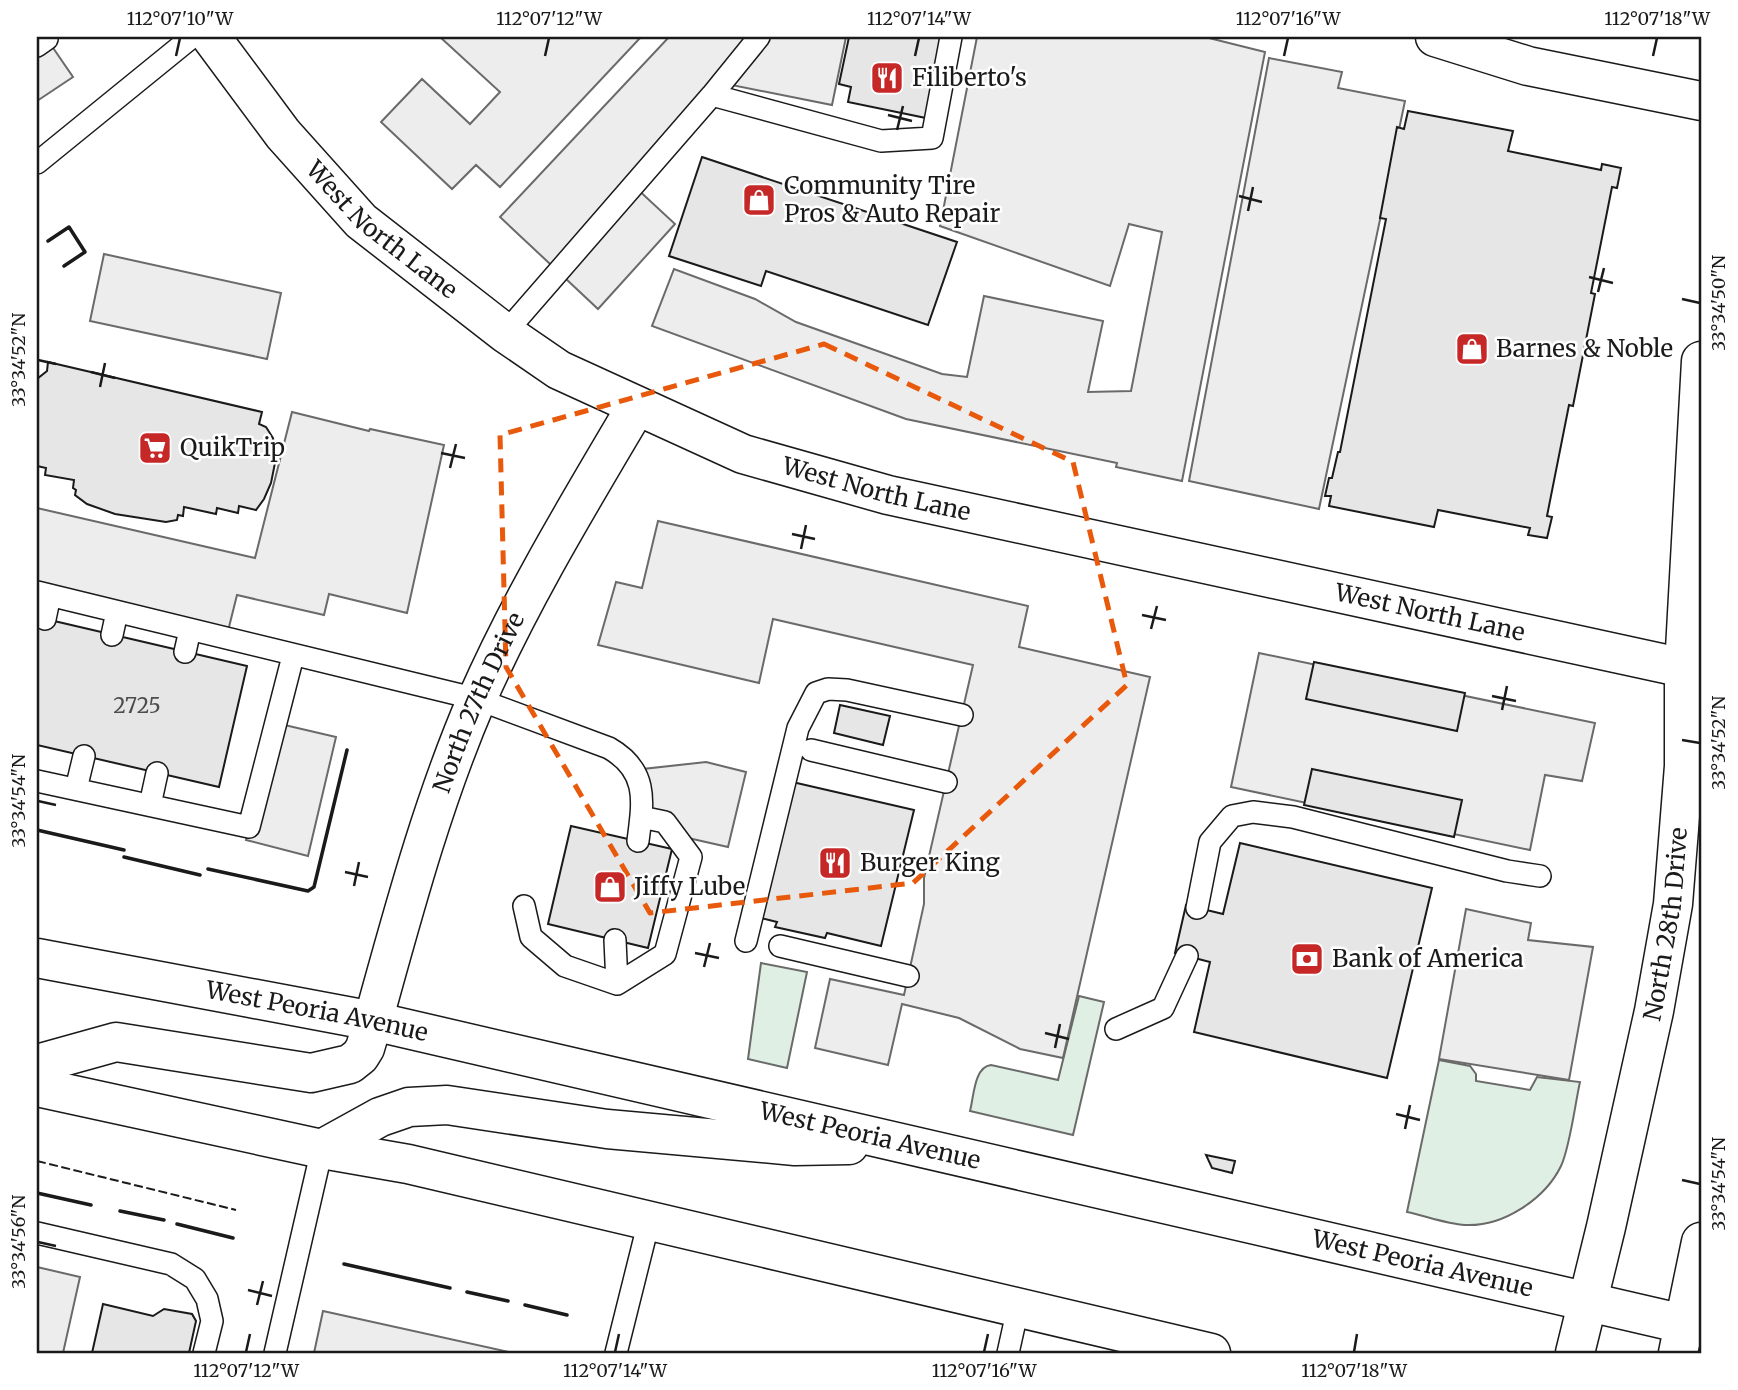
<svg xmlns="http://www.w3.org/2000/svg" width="1738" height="1390" viewBox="0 0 1738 1390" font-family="Merriweather,serif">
  <rect width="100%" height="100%" fill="#fff"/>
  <path fill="#e0efe3" stroke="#6a6a6a" stroke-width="2" d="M761,963L807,972L787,1068L748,1059Z
    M1079,996L1104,1002L1073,1135L970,1111C974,1096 974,1067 991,1065L1058,1080Z
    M1439,1060L1470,1066L1476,1074V1081L1530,1090L1537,1077L1580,1082C1575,1104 1570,1147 1561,1166C1545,1199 1503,1227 1465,1225C1446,1224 1426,1216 1407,1212Z"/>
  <path fill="#ededed" stroke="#6a6a6a" stroke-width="2" d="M440,37H641L500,187L476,165L452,189L381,122L422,79L470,124L500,92Z
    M669,37H846L832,105L722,83L634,186L675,224L598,309L500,217Z
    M977,37H1205L1265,52L1182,481L1116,467L1117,463L906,419L652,326L674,269L755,299L796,322L942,374L967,377L984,296L1103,321L1088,392L1131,391L1162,232L1129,224L1110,286L940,226Z
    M47,39L73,77L37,101V46Z
    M1269,58L1342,72L1338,88L1405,101L1319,509L1189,481Z
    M104,254L281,293L267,359L90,321Z
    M292,412L369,431L370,429L444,445L407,613L329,594L324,615L237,595L226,639L37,592V508L255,558Z
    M658,521L1028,606L1019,647L1150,677L1063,1058L1020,1049L959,1018L902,1004L888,1065L815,1048L830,979L904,995L924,904V878L973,665L773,619L759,683L598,645L616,582L642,588Z
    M1259,653L1595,723L1582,781L1545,775L1530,850L1231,787Z
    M276,723L336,737L308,856L246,840Z
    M706,762L746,772L728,847L675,835L641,817L634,770Z
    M1466,909L1531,923L1528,940L1593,947L1569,1080L1439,1059Z
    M37,1267L80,1277L63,1353H37Z
    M323,1311L513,1353H314Z"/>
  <path fill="#e6e6e6" stroke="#1a1a1a" stroke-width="2" d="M849,37H953L926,118L848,102L851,87L839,84Z
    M1408,111L1513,131L1508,151L1601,170L1602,164L1621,168L1617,188L1612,187L1591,293L1595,294L1573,406L1569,405L1547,516L1552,517L1547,538L1528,535L1530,528L1438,510L1434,527L1329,506L1331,496H1325L1329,478H1332L1338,452H1340L1386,219L1380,218L1397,127L1404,129Z
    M702,157L957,242L928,325L766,271L761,286L669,256Z
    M48,362L262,412L259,424L266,427L273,438L276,458L271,483L264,499L256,510L239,506L238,513L217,508L216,514L184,507L183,516L178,515L177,520L166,522L115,514L87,504L75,495L76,490L73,488L74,480L45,475L46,468L37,466V379L47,371Z
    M37,617L247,666L219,787L37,745Z
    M1314,662L1465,693L1457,731L1306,699Z
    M840,705L890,716L883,745L834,733Z
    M1312,769L1462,800L1454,837L1304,805Z
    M788,781L914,810L881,946L827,933L825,938L775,927L777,922L757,917Z
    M571,826L672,849L648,948L548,924Z
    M1240,843L1432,888L1387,1078L1194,1032L1210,962L1175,953L1186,905L1223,914Z
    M1206,1155L1235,1161L1232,1173L1212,1168Z
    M103,1304L153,1316L164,1309L192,1314L196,1321L189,1353H92Z"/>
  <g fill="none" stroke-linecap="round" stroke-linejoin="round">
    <defs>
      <path id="service" d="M37,46L47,39
        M712,95L881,141L932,138L951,37
        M37,163L192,37
        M505,333L712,95L759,37
        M37,592L477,699L609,748C649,771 643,802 638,841
        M45,619L50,595
        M112,635L117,612
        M185,652L190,630
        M811,750L946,782
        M37,781L249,827L293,656
        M76,789L84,756
        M150,805L157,773
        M524,906L531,937L565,966L617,984
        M1197,908L1210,842L1232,816L1253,812L1293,817L1507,871L1540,876
        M615,940L617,984
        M746,941L798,728L816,693L828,689L847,690L962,715
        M780,946L908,976
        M617,984L665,954L691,857L665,822L641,817
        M1116,1029L1163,1008L1187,956
        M37,1233L171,1264L195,1279L207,1299L212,1321L204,1353
        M275,1353L322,1149
        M616,1353L649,1221
        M1008,1353L1018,1308"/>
      <g id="minor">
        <path id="s1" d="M211,37L283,134L361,221L505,333L559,370L743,454L888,495L1684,668"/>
        <path id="s2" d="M373,1021C403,913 432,803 477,699C522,597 580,502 636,407"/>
      </g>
      <g id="tertiary">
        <path d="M1435,37L1528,66L1701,101"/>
        <path id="s3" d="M1575,1353L1606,1227L1654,1011L1673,904L1684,766V668L1701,361"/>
        <path d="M1678,1353L1701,1242"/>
      </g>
      <g id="secondary">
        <path id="s4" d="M37,958L373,1021L1701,1328"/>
        <path d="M37,1064L116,1042L311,1073L350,1064L360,1056L365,1048L373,1021"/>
        <path d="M37,1087L322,1149L408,1164L1211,1353"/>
        <path d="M322,1149L380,1117L409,1107L447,1105L607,1129L795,1146L849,1145"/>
      </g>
    </defs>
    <use href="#service" stroke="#1a1a1a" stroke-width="24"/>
    <use href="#minor" stroke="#1a1a1a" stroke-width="41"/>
    <use href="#tertiary" stroke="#1a1a1a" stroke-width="41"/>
    <use href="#secondary" stroke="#1a1a1a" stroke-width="41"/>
    <use href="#service" stroke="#fff" stroke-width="21"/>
    <use href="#minor" stroke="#fff" stroke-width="38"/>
    <use href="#tertiary" stroke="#fff" stroke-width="38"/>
    <use href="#secondary" stroke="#fff" stroke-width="38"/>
    <path stroke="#1a1a1a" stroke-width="2" stroke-dasharray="9 3.5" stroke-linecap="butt" d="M37,1161L236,1210"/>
    <path stroke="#1a1a1a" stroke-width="3.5" d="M48,241L69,227L85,252L64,266
      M37,830L124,850
      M124,857L200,875
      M208,869L308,891L314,887L347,750
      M37,1193L91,1205
      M120,1211L164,1220
      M177,1224L233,1238
      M344,1264L450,1288
      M467,1292L508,1301
      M525,1305L567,1315"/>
  </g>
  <path fill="none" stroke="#e8590c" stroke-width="5" stroke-dasharray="14 9" stroke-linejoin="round" d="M824,344L1073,462L1127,685L913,883L650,913L506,667L500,435Z"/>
  <path fill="none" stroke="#1a1a1a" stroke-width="2.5" d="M176,56L180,38M545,56L549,38M915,56L919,38M1284,56L1288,38M1653,56L1657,38M888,115L912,121M897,130L903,106M1239,196L1262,202M1248,211L1253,187M1589,277L1613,283M1598,292L1604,268M1682,299L1700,303M38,360L56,364M91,372L115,378M100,387L105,363M441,453L465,458M450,468L456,444M792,534L815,539M801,549L806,525M1142,615L1166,620M1151,629L1157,606M1492,696L1516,701M1502,710L1507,686M1682,740L1700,743M38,801L56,805M345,872L368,877M354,886L359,862M695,953L719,958M704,967L710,943M1045,1033L1069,1039M1055,1048L1060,1024M1396,1114L1420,1120M1405,1129L1410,1105M1682,1180L1700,1184M38,1242L56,1246M248,1290L272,1296M257,1305L263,1281M246,1352L250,1334M615,1352L619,1334M984,1352L988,1334M1354,1352L1357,1334"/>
  <defs>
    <symbol id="restaurant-square" viewBox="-11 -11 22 22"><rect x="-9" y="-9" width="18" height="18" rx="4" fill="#c62828" stroke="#fff"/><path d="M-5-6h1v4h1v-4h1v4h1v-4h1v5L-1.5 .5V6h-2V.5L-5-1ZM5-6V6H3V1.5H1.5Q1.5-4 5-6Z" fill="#fff"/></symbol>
    <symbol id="shop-square" viewBox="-11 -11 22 22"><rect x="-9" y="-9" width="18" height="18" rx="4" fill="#c62828" stroke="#fff"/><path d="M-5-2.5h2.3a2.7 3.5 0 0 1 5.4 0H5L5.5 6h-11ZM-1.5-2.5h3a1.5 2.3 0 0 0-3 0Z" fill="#fff"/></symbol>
    <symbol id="supermarket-square" viewBox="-11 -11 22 22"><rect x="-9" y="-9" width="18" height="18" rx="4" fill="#c62828" stroke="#fff"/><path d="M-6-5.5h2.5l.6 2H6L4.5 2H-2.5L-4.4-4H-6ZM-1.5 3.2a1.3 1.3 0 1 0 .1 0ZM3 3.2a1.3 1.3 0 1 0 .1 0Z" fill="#fff"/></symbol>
    <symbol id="bank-square" viewBox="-11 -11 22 22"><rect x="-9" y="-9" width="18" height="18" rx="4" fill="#c62828" stroke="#fff"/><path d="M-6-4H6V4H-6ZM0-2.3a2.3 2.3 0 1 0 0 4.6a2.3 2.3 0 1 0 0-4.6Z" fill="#fff"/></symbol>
  </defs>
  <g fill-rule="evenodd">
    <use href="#restaurant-square" x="868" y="59" width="38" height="38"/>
    <use href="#shop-square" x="740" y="181" width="38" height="38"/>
    <use href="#shop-square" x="1453" y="330" width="38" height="38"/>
    <use href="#supermarket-square" x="136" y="429" width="38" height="38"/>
    <use href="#restaurant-square" x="816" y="844" width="38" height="38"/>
    <use href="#shop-square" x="591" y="868" width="38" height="38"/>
    <use href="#bank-square" x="1288" y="940" width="38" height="38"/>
  </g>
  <g text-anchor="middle" stroke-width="5" stroke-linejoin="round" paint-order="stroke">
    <g font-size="21" fill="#4d4d4d">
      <text x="137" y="713">2725</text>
    </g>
    <g font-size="24" fill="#1a1a1a" stroke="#fff" text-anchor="start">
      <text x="912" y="86">Filiberto's</text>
      <text x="784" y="194">Community Tire<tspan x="784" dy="28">Pros &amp; Auto Repair</tspan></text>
      <text x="1496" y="357">Barnes &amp; Noble</text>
      <text x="180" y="456">QuikTrip</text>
      <text x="860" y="871">Burger King</text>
      <text x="634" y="895">Jiffy Lube</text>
      <text x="1332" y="967">Bank of America</text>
    </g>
    <g font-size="24" fill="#1a1a1a" stroke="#fff">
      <text dy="8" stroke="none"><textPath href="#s1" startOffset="259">West North Lane</textPath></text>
      <text dy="8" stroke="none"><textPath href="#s1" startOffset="826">West North Lane</textPath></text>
      <text dy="8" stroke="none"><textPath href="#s1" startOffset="1393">West North Lane</textPath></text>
      <text dy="8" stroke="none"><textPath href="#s2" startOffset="336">North 27th Drive</textPath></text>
      <text dy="8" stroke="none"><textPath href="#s3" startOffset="439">North 28th Drive</textPath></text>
      <text dy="8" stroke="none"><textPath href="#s4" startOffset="285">West Peoria Avenue</textPath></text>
      <text dy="8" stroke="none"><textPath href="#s4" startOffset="852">West Peoria Avenue</textPath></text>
      <text dy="8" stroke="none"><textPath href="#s4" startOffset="1419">West Peoria Avenue</textPath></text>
    </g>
  </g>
  <rect width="1738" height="1390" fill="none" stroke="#ffffff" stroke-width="77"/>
  <rect x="38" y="38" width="1662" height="1314" fill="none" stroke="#1a1a1a" stroke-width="2.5"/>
  <g font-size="18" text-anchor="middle" fill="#1a1a1a">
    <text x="180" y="25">112°07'10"W</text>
    <text x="549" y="25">112°07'12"W</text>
    <text x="919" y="25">112°07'14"W</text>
    <text x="1288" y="25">112°07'16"W</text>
    <text x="1657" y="25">112°07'18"W</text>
    <text transform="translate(1719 303) rotate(-90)" y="6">33°34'50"N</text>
    <text transform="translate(19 360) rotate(-90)" y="6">33°34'52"N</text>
    <text transform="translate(1719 743) rotate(-90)" y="6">33°34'52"N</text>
    <text transform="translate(19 801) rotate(-90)" y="6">33°34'54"N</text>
    <text transform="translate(1719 1184) rotate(-90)" y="6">33°34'54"N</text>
    <text transform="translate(19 1242) rotate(-90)" y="6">33°34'56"N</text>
    <text x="246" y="1377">112°07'12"W</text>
    <text x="615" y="1377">112°07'14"W</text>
    <text x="984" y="1377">112°07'16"W</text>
    <text x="1354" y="1377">112°07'18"W</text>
  </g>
</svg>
